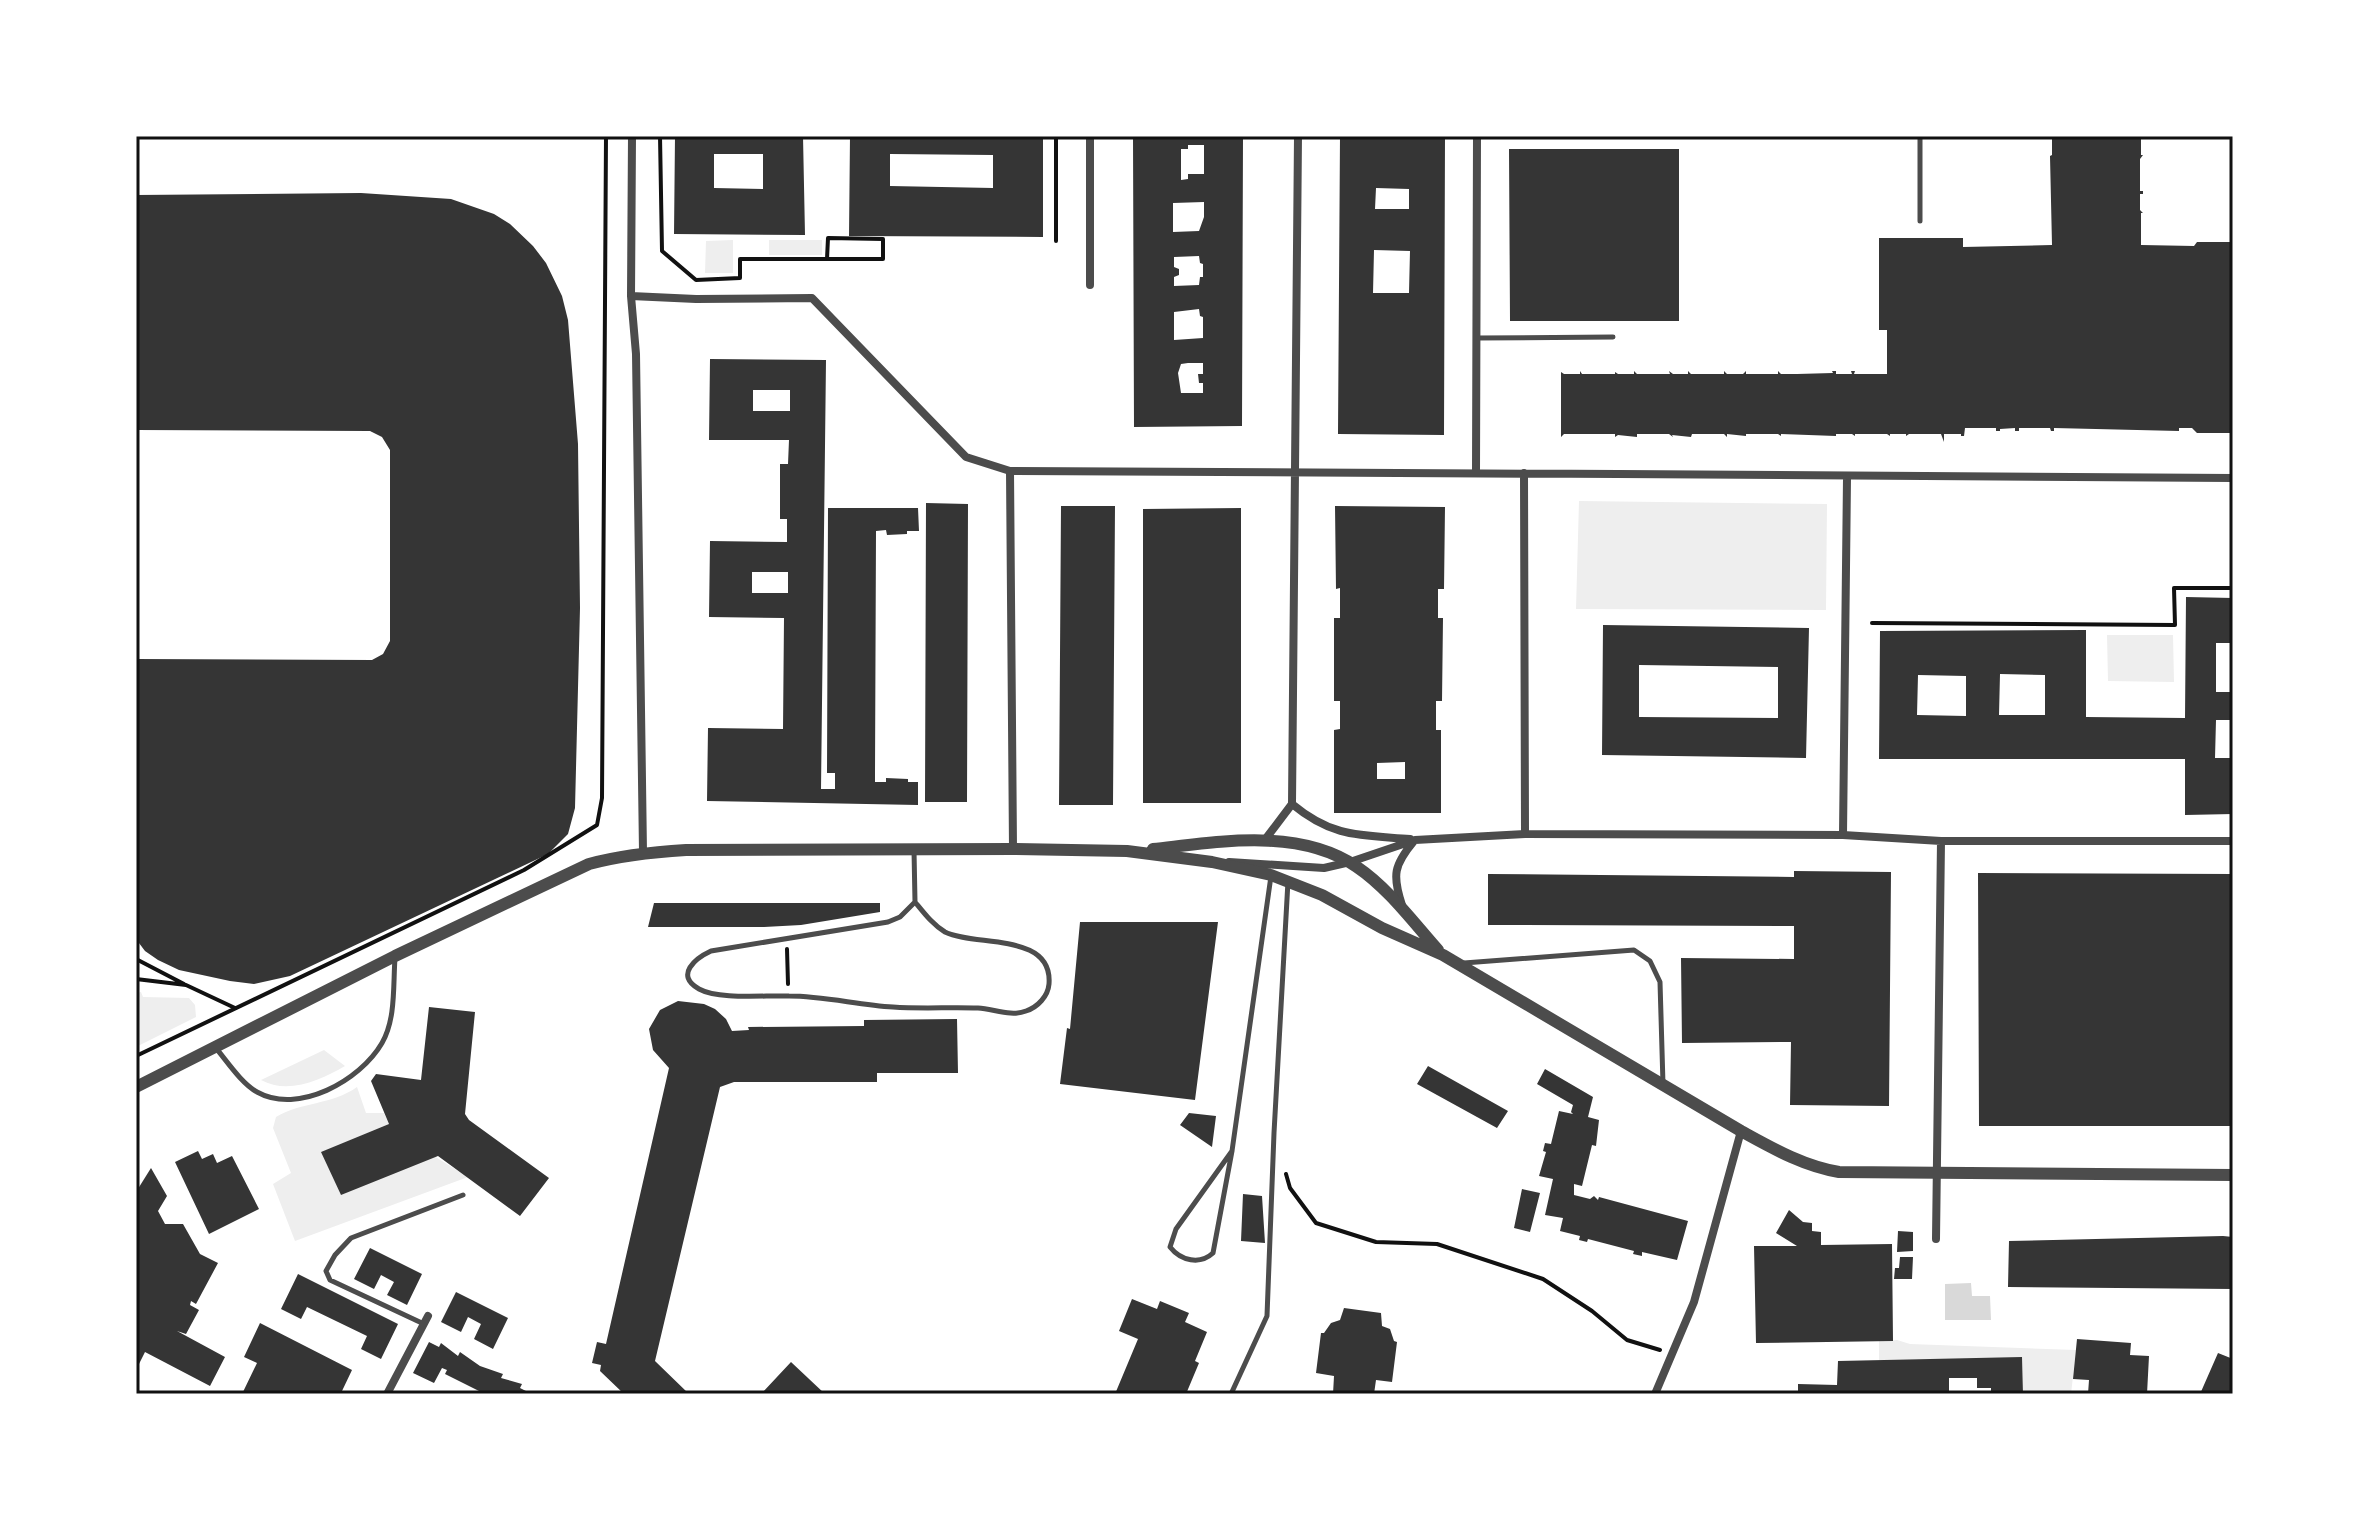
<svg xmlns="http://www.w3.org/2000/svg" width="2369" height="1530" viewBox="0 0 2369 1530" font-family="'PT Sans',sans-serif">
  <rect width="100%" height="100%" fill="#fff"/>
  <path fill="#eee" d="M733,240V273H705L706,241Z
    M769,240H822V255H769Z
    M1579,501L1827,504L1826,610L1576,609Z
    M2107,635H2173L2174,682L2108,681Z
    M141,992L143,997L189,998L195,1005L196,1017L136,1047V993Z
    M324,1050L345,1066C321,1080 288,1095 261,1080Z
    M357,1087L366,1113H384L389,1124L322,1152L341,1195L434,1156L468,1177L295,1241L273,1184L291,1173L273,1128L276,1117C300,1102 332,1105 357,1087Z
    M1897,1340L1910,1344L2076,1350L2071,1394H2023L2022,1358L1879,1360V1341Z"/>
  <path fill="#d9d9d9" d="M1971,1283L1972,1296H1990L1991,1320H1945V1284Z"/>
  <path fill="#353535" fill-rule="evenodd" d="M675,136H803L805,235L674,234ZM714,154H763V189L714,188Z
    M850,136H1043V237L849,236ZM890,154L993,155V188L890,186Z
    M1133,136H1243L1242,426L1134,427ZM1188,145H1204V174H1188V179L1181,180V149H1188ZM1204,202V217L1199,231L1173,232V203ZM1199,256L1200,263L1203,264V277H1200L1199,285L1174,286V277L1179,275V269L1174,267V257ZM1199,309L1200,316L1203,317V338L1174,340V312ZM1188,363H1203V374H1198L1199,383H1203V393H1181L1178,373L1181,364Z
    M1340,136H1445L1444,435L1338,434ZM1376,188L1409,189V209H1375ZM1374,250L1410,251L1409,293H1373Z
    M2086,136L2141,137V155H2143L2140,159V191H2143V194H2140V210L2143,213H2141V245L2194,246L2197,242H2231L2233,245V430L2231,433H2197L2192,428H2179V431L2054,428V431H2051L2050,428H2019V431H2015V428L2000,429V431H1996V428H1965L1964,436H1961V434H1944V442L1941,434H1909L1906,436V434H1890V436L1887,434H1855V436L1852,434H1836V436L1781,434V436L1778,434H1746V436L1727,434V437L1724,434H1692L1691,437L1672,435L1673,437L1669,434H1637V437L1618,435L1615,437V434H1564L1561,437V372L1564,374H1580V371L1582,374H1615V372L1618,374H1634V371L1637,374H1670L1669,371L1673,374H1688V371L1691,374H1724V371L1727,374H1743L1746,371V374H1778V371L1781,374H1797L1833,373L1832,371H1836V374H1852L1851,371H1855L1854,374H1887V330H1879V238H1963V247L2052,245L2050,156L2052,155V137Z
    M1509,149H1679V321H1510Z
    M361,193L451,199L494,214L510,224L533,246L546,263L562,296L568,320L578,444L580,608L575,808L568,834L548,854L290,976L254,984L230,981L179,970L158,960L145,951L136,939V659L372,660L383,654L390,641V450L382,437L370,431L136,430V195Z
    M710,359L826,360L821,789H835V773H827L828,508H918L919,531H907V534L887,535L886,530L876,531L875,773V782H886V778L908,779V782H918V805L707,801L708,728L783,729L784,618L709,617L710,541L787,542V519H780V464H788L789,440H709ZM753,390H790V411H753ZM752,572H788V593H752Z
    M926,503L968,504L967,802H925Z
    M1061,506H1115L1113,805H1059Z
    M1335,506L1445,507L1444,589H1438V618H1443L1442,701H1436V730H1441V813H1334V730L1340,729V701H1334V618H1340V588L1336,589ZM1405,762V779H1377V763Z
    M1241,508V803H1143V509Z
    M2186,597L2233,598V643H2216V692H2233V720H2216L2215,758H2233V814L2185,815V759H1879L1880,631L2086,630V717L2185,718ZM2000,674L2045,675V715H1999ZM1918,675L1966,676V716L1917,715Z
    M1603,625L1809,628L1806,758L1602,755ZM1639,665L1778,667V718L1639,717Z
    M1794,871L1891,872L1889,1106L1790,1105L1791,1042L1682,1043L1681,958L1794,959V926L1488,925V874L1794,877Z
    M1978,873L2233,874V1126H1979Z
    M654,903H880V912L801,925L764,927H648Z
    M1080,922H1218L1195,1100L1060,1084L1067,1028L1070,1029Z
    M678,1001L704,1004L715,1009L726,1019L732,1031L749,1030L748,1027L864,1026V1020L957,1019L958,1073H877V1082H734L720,1087L655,1361L689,1394H624L600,1371L601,1365L592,1363L597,1342L606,1344L669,1068L653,1050L649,1029L660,1010Z
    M429,1007L475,1012L465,1114L469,1120L549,1178L520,1216L438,1156L341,1195L321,1152L389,1124L371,1081L376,1074L421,1080Z
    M1428,1066L1508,1111L1497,1128L1417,1084Z
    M1545,1069L1593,1097L1588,1117L1599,1120L1596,1146L1592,1145L1582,1186L1574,1184V1195L1590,1199L1594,1196L1598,1200L1599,1197L1688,1221L1677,1260L1642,1252V1256L1633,1254L1634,1251L1588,1239L1587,1242L1579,1240L1580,1236L1560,1231L1563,1218L1545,1215L1553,1179L1539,1176L1546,1152L1543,1151L1545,1143L1551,1144L1559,1111L1573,1114L1571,1112L1573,1105L1537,1084Z
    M1189,1113L1216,1116L1212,1147L1180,1125Z
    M198,1151L202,1159L213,1154L217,1163L232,1156L259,1209L209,1234L175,1162Z
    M151,1168L167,1196L158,1211L165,1224H183L200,1254L218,1263L196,1304L191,1301L190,1305L199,1310L186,1334L177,1331L225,1357L210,1386L145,1352L136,1370V1192Z
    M1522,1189L1540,1193L1530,1232L1514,1228Z
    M1243,1194L1262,1196L1265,1243L1241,1241Z
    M1789,1210L1803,1222L1812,1223V1231L1821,1232V1245L1892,1244L1893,1341L1756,1343L1754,1246H1797L1776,1233Z
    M1898,1231L1913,1232V1251L1897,1252Z
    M2223,1236L2233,1237V1289L2008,1287L2009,1241Z
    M370,1248L422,1274L407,1305L387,1295L394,1282L381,1275L374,1289L354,1279Z
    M1900,1257H1913L1912,1279H1894L1895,1268H1899Z
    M298,1274L398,1324L381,1359L361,1349L367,1336L307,1307L301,1319L281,1309Z
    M456,1292L508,1318L493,1349L474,1339L481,1324L468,1317L461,1332L441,1322Z
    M1132,1299L1157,1309L1160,1301L1189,1313L1185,1322L1207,1332L1195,1361L1199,1363L1186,1394H1115L1138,1339L1119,1331Z
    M1344,1308L1381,1313L1382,1326L1390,1329L1394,1341L1397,1342L1392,1382L1376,1380L1374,1394H1333L1334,1376L1316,1373L1321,1333H1324L1331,1323L1340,1320Z
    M260,1323L352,1370L342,1391L349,1394H242L257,1363L244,1357Z
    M2077,1339L2131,1343L2130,1355L2149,1356L2147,1394H2088L2089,1380L2073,1379Z
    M429,1342L439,1347L441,1343L458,1356L460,1352L480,1366L503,1374L501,1378L522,1384L520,1388L532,1394H485L445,1374L447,1370L442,1368L434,1383L413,1373Z
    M2218,1353L2233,1359V1394H2200Z
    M2022,1357L2023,1394H1991V1388H1977V1378H1949V1394H1798V1384L1837,1385L1838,1361Z
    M791,1362L825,1394H761Z"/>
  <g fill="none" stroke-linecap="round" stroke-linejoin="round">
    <path stroke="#111" stroke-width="4" d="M660,136L662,251L696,280L740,278V259H883V239L828,238L827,259
      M1056,136V241
      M1872,623L2175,625L2174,588H2233
      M787,949L788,984
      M136,959L184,984
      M136,979L186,985L235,1008
      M136,1056L524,870L597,825L602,798L606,136
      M1286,1174L1290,1188L1316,1223L1376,1242L1437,1244L1543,1279L1592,1311L1627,1340L1660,1350"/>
    <path stroke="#4c4c4c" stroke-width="5" d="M1920,221V136
      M1476,338L1613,337
      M914,850L915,902C924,913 933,925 945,932C975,947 1053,932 1049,984C1048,996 1038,1007 1026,1011C1011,1017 994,1009 978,1008C950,1007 921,1009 893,1007C858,1005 824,996 789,996C765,995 719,1000 699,989C674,975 696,958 711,951L888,922L900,917L915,902
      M1464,963L1634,950L1650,961L1660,982L1663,1084
      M215,1047C227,1061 241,1083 257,1092C298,1115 360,1081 382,1043C396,1019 393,985 395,958
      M1232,1151L1176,1229L1170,1247C1181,1261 1200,1265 1213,1253L1232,1151L1271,876
      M424,1324L330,1280L326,1271L335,1255L351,1238L463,1195
      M1231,1394L1267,1316L1274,1133L1288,881"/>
    <path stroke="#4c4c4c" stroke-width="8" d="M632,136L631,296L636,354L643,852
      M1090,136V285
      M631,296L696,299L812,298L966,457L1010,471C1418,470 1825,478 2233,478
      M1010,471L1013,849
      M1476,473L1477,136
      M1524,473L1525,834
      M1292,804C1333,838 1360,835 1410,839
      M1843,835L1847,478
      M1264,841L1292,804L1298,136
      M1229,862L1324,868L1350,862L1415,840L1525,834L1843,835L1941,841H2233
      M1402,905C1392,875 1394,865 1414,841
      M1936,1239L1941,841
      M387,1394L428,1316
      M1655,1394L1694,1302L1741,1131"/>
    <path stroke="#4c4c4c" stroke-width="12" d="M1153,849C1218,842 1299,827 1357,867C1388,888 1413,922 1438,950
      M136,1087L395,956L589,864C622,855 653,852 686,850L1013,849L1127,851L1212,862L1271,875L1322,895L1382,928L1443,955L1741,1131C1772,1148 1803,1166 1839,1172L2233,1175"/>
  </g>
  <rect width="2369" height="1530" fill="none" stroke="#ffffff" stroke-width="276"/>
  <rect x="138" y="138" width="2093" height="1254" fill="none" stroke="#111" stroke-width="3"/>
</svg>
